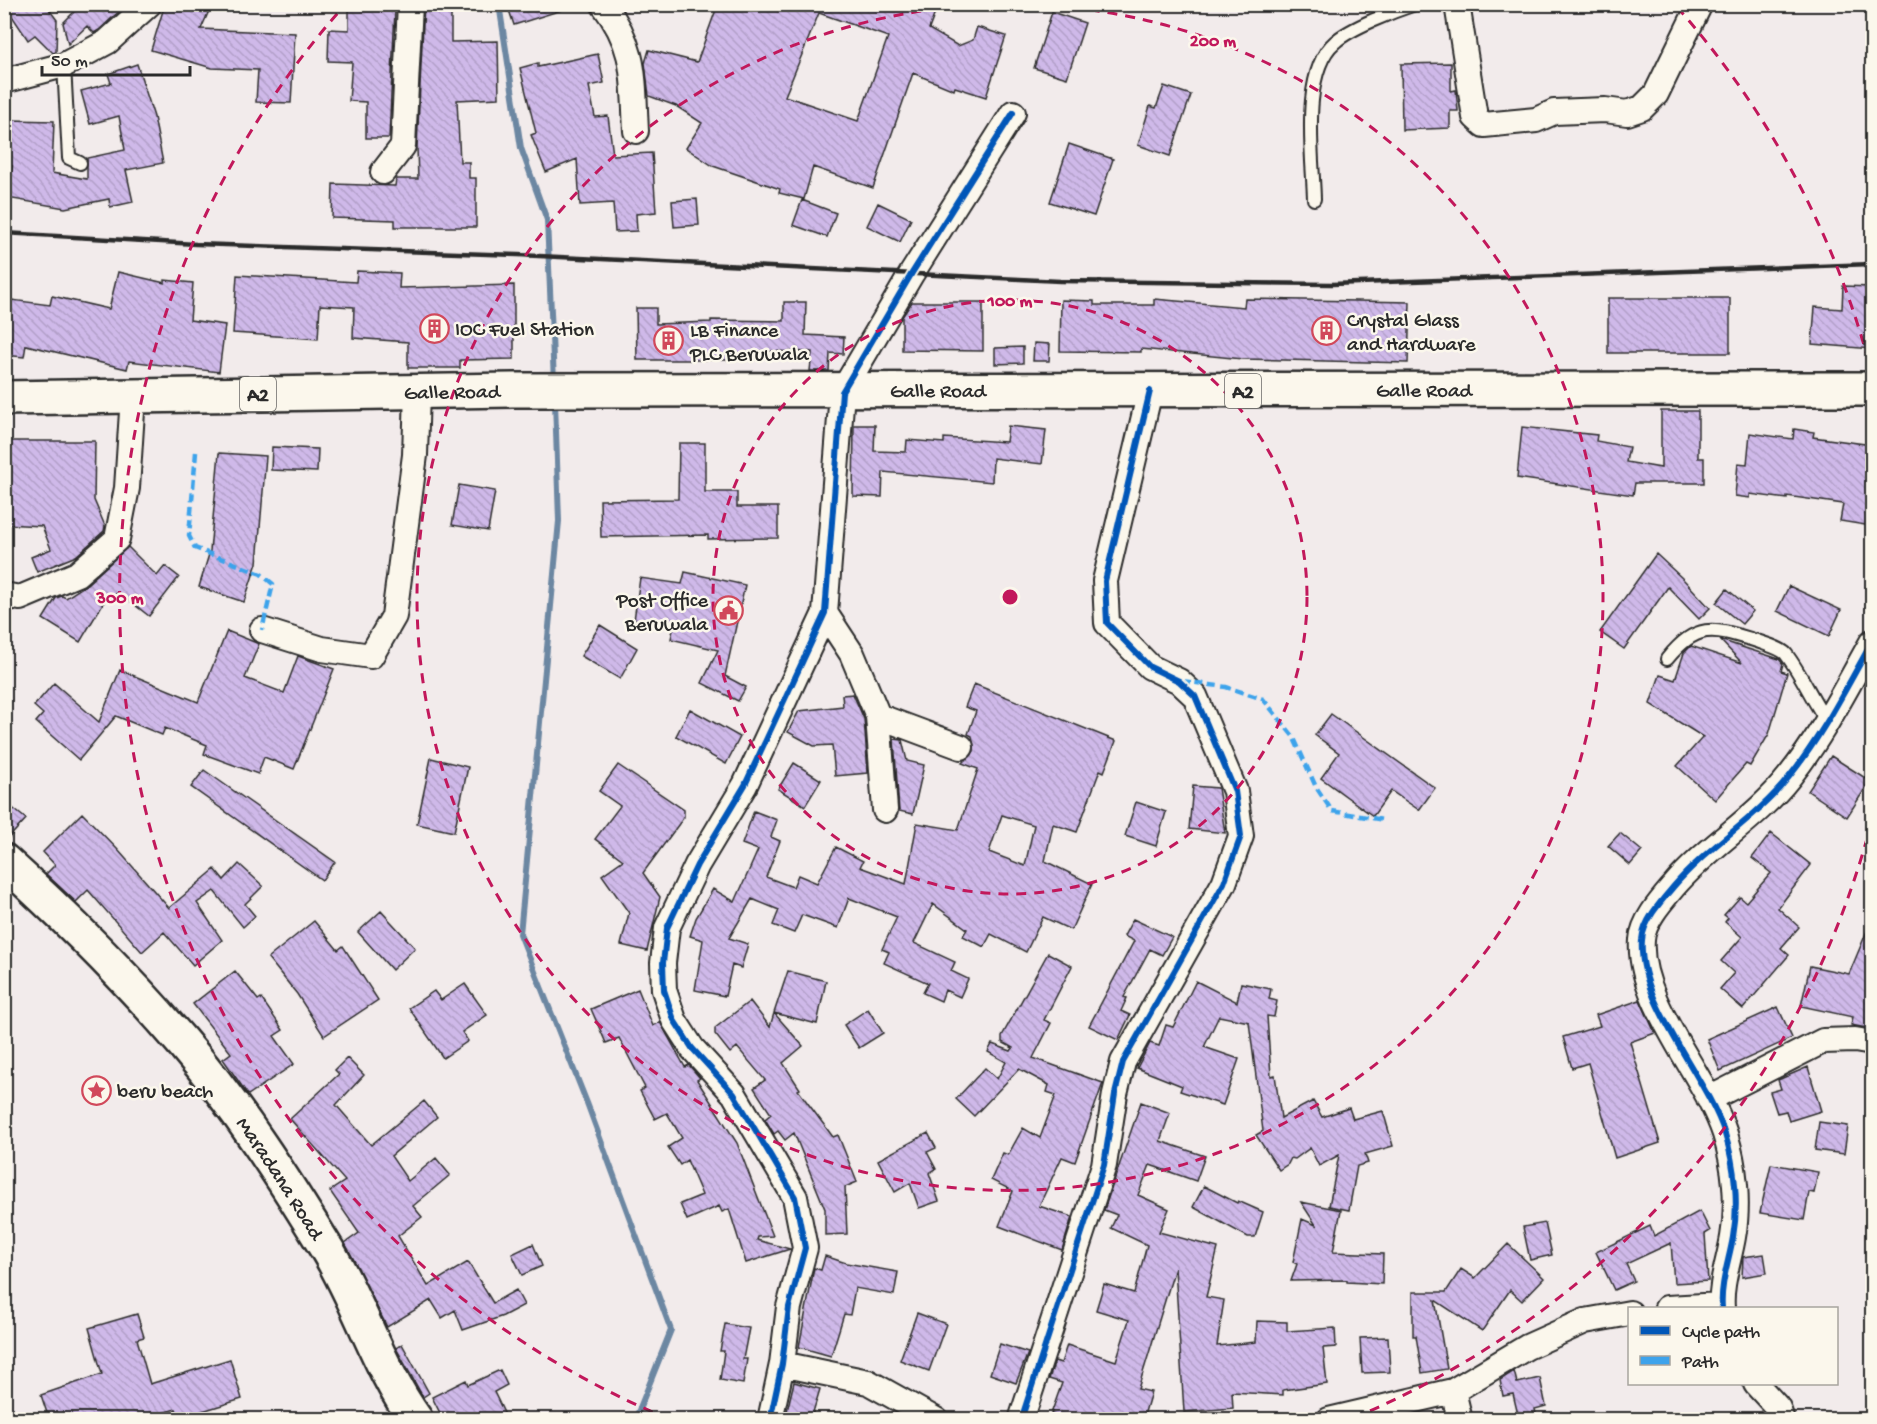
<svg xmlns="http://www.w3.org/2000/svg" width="1877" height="1424" viewBox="0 0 1877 1424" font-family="'Gochi Hand',sans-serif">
  <defs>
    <pattern id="building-back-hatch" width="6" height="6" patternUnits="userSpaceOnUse" patternTransform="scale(1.5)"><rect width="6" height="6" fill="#cfb9e9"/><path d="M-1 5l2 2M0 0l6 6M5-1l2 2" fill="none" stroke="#b29fc8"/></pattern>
  </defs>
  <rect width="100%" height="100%" fill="#f2ebeb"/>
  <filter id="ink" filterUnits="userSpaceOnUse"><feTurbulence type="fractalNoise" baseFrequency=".0167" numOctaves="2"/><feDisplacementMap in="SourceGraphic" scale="12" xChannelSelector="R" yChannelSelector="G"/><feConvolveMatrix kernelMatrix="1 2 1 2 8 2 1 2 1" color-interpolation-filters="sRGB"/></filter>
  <g filter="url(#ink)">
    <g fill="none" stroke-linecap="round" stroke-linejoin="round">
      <path stroke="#6c87a2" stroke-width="6" d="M499,4L521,148L547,220L554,382
        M555,401L559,521L520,934L587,1103L671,1330L635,1420"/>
    </g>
    <path fill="url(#building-back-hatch)" stroke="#2b2b2b" stroke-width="1.5" fill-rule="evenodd" d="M4,4H45L57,20L56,52L53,53L35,35L28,40Z
      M82,4H127L99,30L94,33L87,26L68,44L63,23Z
      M165,4H212L201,29L295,33L291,103L256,102L258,70L212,68L151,50Z
      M349,4H366V11L395,10L389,138H366V102L349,101L352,62L328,61L329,29L349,30Z
      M424,4H451V42L498,41L499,98L457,100L460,162H469V178H476V227H395V220L332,218L333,184L395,186L396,179H418L417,147Z
      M507,4H568V8L514,25Z
      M718,4H911L935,13L929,29L958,46L973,40L977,27L1006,36L986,97L955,87L954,90L913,73L873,188L813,167L804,199L779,193L780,189L713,166L686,148L702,123L676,106L649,96L645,63L649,50L697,62ZM819,13L888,37L858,121L785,96Z
      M1052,12L1085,23L1067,78L1034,68Z
      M598,54L604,83L589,86L595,117L608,116L613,155L652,153L656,212L636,214L637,231L615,232L613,203L580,205L577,159L546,172L531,135L536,133L520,68L538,63V67Z
      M1451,63V91L1456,90L1458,111H1450V128L1402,130L1401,64Z
      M137,64L154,117L163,163L126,170L133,202L110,207L109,199L65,208L7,198L12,166H10L11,120L54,121L52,173L87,179V158L125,150L119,116L90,124L81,91L111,83L108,74Z
      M1164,86L1191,95L1170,156L1138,145L1150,106L1156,108Z
      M1069,144L1113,159L1094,216L1050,202Z
      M697,199L699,225L674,227L672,201Z
      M802,200L836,213L827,237L793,225Z
      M878,203L911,219L900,242L867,226Z
      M357,271L400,273L399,288L514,285V359L460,360V368H408V342L353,338L354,307L320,305L318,339L233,333L237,275L356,282Z
      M118,272L165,283V280L193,283L190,320L225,325L219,372L129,361L127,369L26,345L24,357L4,355V299L50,305L52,296L109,309Z
      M1843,286L1872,287V349L1812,344L1815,307L1842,309Z
      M1608,298H1730V353H1608Z
      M1154,299L1244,307L1245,299L1410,302L1408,363L1243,359L1141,349V352L1060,351L1061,300L1094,301V305H1154Z
      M784,302H806L805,335L844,337L843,354L830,353L829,371H810L812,352L754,351V360H637L636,308H656V324L711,322V320L784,321Z
      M912,302H983V351L902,350V317Z
      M1034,343L1050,344L1049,361H1033Z
      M1023,347V363L995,364V348Z
      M1661,411H1698V458H1704V483H1635L1633,495L1517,478L1522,427L1597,435L1596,441L1629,447L1626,462L1661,468Z
      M854,425H875L874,451L906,452L907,440L944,443V438L1006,442L1008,426L1046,430L1042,464L993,458L992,482L883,472L882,497L853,496Z
      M1794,429L1814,432L1813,437L1872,445L1868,500L1872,501V526L1840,521L1843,504L1787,496V499L1750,494V498L1735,496L1738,463L1747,464L1750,433L1793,439Z
      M4,441H95L94,500L105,526L104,531L76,556L37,572L31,557L51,549L42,526L4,524Z
      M679,443H705V492H737V507H778V538L708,539V535L601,537L600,500L678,499Z
      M272,447L318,449L317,472L271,470Z
      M219,453L266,456L257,563L244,602L199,587L210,551Z
      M459,485L495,491L488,531L452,525Z
      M128,547L157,576L165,566L179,577L149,616L118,592L111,598L108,595L80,642L43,619L56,598L62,596L66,598L86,585Z
      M1656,554L1683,579L1710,608L1699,619L1668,587L1624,649L1600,632Z
      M685,572L745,585L725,676L746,687L738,701L702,683L718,650L671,639L674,625L634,620L640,578L682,584Z
      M1789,586L1841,610L1829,636L1777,611Z
      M1727,589L1753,611L1742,624L1716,603Z
      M600,625L637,648L620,679L581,656Z
      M227,631L259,644L245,678L284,693L298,656L334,669L294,769L264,757L258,774L204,754L207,745L165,728L162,735L116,716L79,760L36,722L43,714L34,706L54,683L99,722L120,670L198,702Z
      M1720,640L1779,659L1783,664L1781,671L1787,673L1769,734L1750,766L1746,764L1715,800L1677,766L1703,737L1650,704L1660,675L1675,680L1684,653L1691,646L1742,663Z
      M974,684L1116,741L1104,772L1100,770L1077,832L1053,824L1045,861L1092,884L1071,930L1043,917L1026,952L991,934L984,947L963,936L967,929L933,904L914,943L955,962L951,971L968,979L960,997L945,990L941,1001L923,993L928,983L884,963L889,952L882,949L897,917L849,898L838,928L802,915L794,933L773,925L779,910L752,899L729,938L748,944L741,968L732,965L725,996L695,990L703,940L690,936L696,918L713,889L735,902L758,850L742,844L754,811L777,820L771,837L780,841L766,877L793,887L798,875L817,883L836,847L863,861L860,867L906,884L917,823L958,830L978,769L962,763L974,751L972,736L968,734L976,711L965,707ZM1002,815L1034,825L1025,866L989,852Z
      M853,694L864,719L868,773L835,776L832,745L814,746L788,732L799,711L843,706L842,695Z
      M690,709L740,737L726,764L676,736Z
      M1331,714L1435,788L1419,810L1391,791L1373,816L1321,778L1339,753L1315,735Z
      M894,739L902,740L907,761L924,765L913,814L899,811Z
      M1831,756L1870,781L1847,817L1808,791Z
      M431,758L468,767L454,832L417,824Z
      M794,763L821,780L805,806L778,789Z
      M618,765L684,810V817L643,873L660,897L647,951L621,945L629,913L602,875L623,860L595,839L620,806L599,791Z
      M204,770L335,862L322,880L191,787Z
      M1193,786L1218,788L1225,833L1189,829Z
      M4,801L26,819L4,843Z
      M1136,802L1166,812L1156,846L1125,836Z
      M82,813L118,850L169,908L215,869L224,880L239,864L263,886L245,904L255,916L243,927L214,891L197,903L222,940L193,965L164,932L142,952L88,890L76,902L46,874L55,865L43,852Z
      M1620,833L1642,851L1630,865L1608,846Z
      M1771,833L1811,865L1778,908L1799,927L1781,948L1789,955L1743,1009L1720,989L1734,973L1721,961L1742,937L1725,922L1728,918L1724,915L1740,897L1746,902L1771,873L1752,858Z
      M381,911L415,948L392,970L358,932Z
      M1133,919L1172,937L1162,955L1150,949L1124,997L1127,998L1121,1011L1130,1015L1118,1040L1089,1026L1134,941L1124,936Z
      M1872,919V1029L1851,1025L1853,1017L1801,1006L1810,966L1849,974Z
      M314,921L338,950L343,946L378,1000L324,1036L297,994L268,958Z
      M1048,953L1072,966L1044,1020L1051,1023L1033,1058L1103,1083L1075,1162L1062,1157L1039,1206L1072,1217L1062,1250L999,1226L1013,1191L991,1180L1003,1153L1008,1155L1023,1128L1040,1138L1056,1095L1047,1092L1049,1085L1019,1069L974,1116L956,1099L985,1068L997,1079L1006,1062L988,1052L992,1044L1011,1051L1013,1048L1002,1042V1036Z
      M235,971L258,1000L261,998L283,1030L274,1036L294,1064L248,1095L223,1059L231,1053L193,1004Z
      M788,971L826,981L817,1024L774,1013Z
      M1196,981L1237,1002L1241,983L1271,989L1269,999L1277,1001L1274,1017L1267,1016L1271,1076L1275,1075L1281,1118L1313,1101L1322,1117L1349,1108L1353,1119L1383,1111L1393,1146L1365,1154L1368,1163L1357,1166L1349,1210L1329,1206L1339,1155L1319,1166L1310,1148L1295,1159L1291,1158L1288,1164L1279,1170L1256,1135L1263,1131L1249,1022L1219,1016L1204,1047L1239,1059L1223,1105L1180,1091L1182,1086L1137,1068L1150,1043L1159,1046L1166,1025L1173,1027Z
      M465,984L487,1015L462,1032L468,1041L443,1058L409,1008L434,991L441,1000Z
      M638,989L653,1026L660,1022L685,1067L689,1065L700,1078L697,1080L737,1143L773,1236L758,1237L757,1240L790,1249L746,1263L729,1209L722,1212L719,1206L687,1220L680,1204L702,1195L687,1160L680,1165L668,1147L682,1138L667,1113L655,1119L640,1091L645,1088L619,1038L606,1043L591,1009Z
      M1640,1000L1655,1033L1630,1042L1660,1143L1615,1158L1588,1063L1572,1068L1563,1037L1600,1026L1596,1015Z
      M750,1001L770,1027L774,1013L803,1046L783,1063L800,1089L798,1090L833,1137L838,1135L857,1182L845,1187L847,1234L825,1235V1209L794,1133L785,1140L778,1131L774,1134L765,1119L771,1114L754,1088L765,1080L737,1047L730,1053L715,1034V1028Z
      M1778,1007L1792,1038L1720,1071L1707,1039Z
      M868,1009L883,1033L859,1048L844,1025Z
      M347,1058L364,1075L336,1105L371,1145L424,1101L437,1117L391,1156L408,1181L436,1158L450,1175L413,1206L422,1217L398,1236L428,1286L468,1262L493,1303L516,1290L524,1305L503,1316L463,1330L455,1310L442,1318L431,1300L387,1327L345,1243L359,1233L330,1191L345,1181L290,1119L339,1074L335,1070Z
      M1808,1067L1821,1111L1789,1121L1786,1111L1777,1113L1770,1092L1781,1089L1778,1080Z
      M1141,1102L1170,1113L1160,1141L1205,1156L1196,1181L1150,1165L1138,1195L1169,1209L1159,1232L1218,1248L1206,1297L1224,1300L1217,1346L1256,1342L1257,1321L1287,1322V1331L1335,1328L1336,1347L1323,1348L1327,1384L1283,1390V1395L1232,1392L1233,1408L1184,1412L1175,1268L1138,1389L1151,1392L1143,1419H1069L1051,1414L1062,1383L1049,1379L1055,1361L1061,1363L1067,1345L1116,1361L1129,1320L1096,1310L1104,1284L1134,1293L1147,1245L1111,1228L1117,1215L1104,1210Z
      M1819,1122L1848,1126L1844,1154L1815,1150Z
      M928,1133L936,1148L927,1152L936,1169L929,1173L939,1201L919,1208L910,1183L895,1192L878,1160Z
      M1771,1164L1818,1172L1814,1193L1809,1192L1804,1220L1760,1213Z
      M1204,1186L1237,1203L1238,1201L1263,1212L1255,1237H1248L1193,1207Z
      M1301,1202L1341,1210L1333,1252L1383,1254L1382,1284L1347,1282V1280L1291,1281L1297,1264L1293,1262L1302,1219L1316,1225Z
      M1700,1211L1710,1231L1705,1234L1708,1281L1674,1283L1671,1243L1626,1264L1634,1281L1614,1290L1596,1252L1650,1226L1654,1236Z
      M1545,1223L1552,1255L1530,1260L1523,1227Z
      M533,1244L542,1266L522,1275L512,1254Z
      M1508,1244L1544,1278L1522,1301L1510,1290L1482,1331L1435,1300L1447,1369L1422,1373L1416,1336H1413V1292H1446L1461,1269L1475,1278Z
      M1764,1254L1767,1273L1742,1277L1743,1257Z
      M825,1256L846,1263L898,1272L894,1295L855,1288L850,1315L844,1314L831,1356L799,1347L814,1268L821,1270Z
      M917,1313L946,1324L929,1371L900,1360Z
      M137,1314L144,1337L137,1339L150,1384L230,1359L242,1399L179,1418L176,1409L142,1419H49L41,1395L102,1374L89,1328Z
      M725,1324L749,1328L743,1359H747L743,1384L720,1380L724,1351H720Z
      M1388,1337L1390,1372L1362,1373L1360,1338Z
      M402,1344L429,1393L423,1397L396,1348Z
      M1000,1344L1028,1353L1016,1383L990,1374Z
      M500,1370L507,1385L494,1392L507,1419H443L432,1397L466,1380L468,1385Z
      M1514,1371L1517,1383L1540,1378L1546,1406L1535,1409L1537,1419H1519L1513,1394L1503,1396L1500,1380Z
      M794,1382L820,1389L811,1419L786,1415Z"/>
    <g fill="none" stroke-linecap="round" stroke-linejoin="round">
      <defs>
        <path id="lane" d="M64,65L69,158L80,163
          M1314,199C1313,157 1300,72 1335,42C1350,28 1394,11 1415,4
          M1667,659C1698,621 1714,628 1757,641C1765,644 1781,648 1786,654C1802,675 1812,700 1827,721"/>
        <path id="street" d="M603,4C637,48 633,79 636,131
          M1457,4L1475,117L1484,125L1536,120L1554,112L1605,110L1627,113L1642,108L1656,94L1700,4
          M4,81L64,65L107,42L149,4
          M383,172L403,146L410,4
          M4,595L20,598L77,574L117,539L127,488L133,396
          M825,613L852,654L878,716L885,810
          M262,630L322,649L371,656L394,616L415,455L417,392
          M878,716L961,747
          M1709,1099L1823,1041L1855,1040L1872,1043
          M1667,1308L1721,1305
          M1722,1308C1720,1284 1729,1261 1733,1237C1739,1204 1735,1166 1725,1134C1706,1075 1637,1002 1642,940C1643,921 1662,900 1674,886C1708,846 1756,819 1789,777C1822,736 1846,688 1872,642
          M782,1364L868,1382L936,1420
          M1756,1384L1778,1408L1782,1420
          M1453,1391L1460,1420
          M770,1420L782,1364L789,1307L805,1248L795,1197L734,1094L692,1048L674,1020L664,990L663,963L667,928L697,865L745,785L825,613L842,392L912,273L1013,113
          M1021,1420L1104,1165L1115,1094L1123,1062L1224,883L1241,836L1235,791L1195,696L1179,681L1150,667L1107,623L1105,581L1150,391
          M1329,1420L1453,1391L1527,1347L1585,1321L1630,1313"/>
        <g id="secondary">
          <path id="s1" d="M4,861C67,918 127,978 182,1042C237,1106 284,1179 328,1251C361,1306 378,1367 416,1420"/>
        </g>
        <g id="highway">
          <path id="s2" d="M4,398L512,390L1872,389"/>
        </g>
      </defs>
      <use href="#lane" stroke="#2b2b2b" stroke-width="16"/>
      <use href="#street" stroke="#2b2b2b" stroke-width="28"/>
      <use href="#secondary" stroke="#2b2b2b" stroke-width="38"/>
      <use href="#highway" stroke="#2b2b2b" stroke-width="38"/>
      <use href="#lane" stroke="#fbf7ec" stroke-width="12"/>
      <use href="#street" stroke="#fbf7ec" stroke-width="24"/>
      <use href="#secondary" stroke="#fbf7ec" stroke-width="33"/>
      <use href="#highway" stroke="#fbf7ec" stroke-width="33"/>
      <path stroke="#2b2b2b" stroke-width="4.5" d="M4,233L196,244L518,255L1060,281L1332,284L1872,264"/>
      <path stroke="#3ea3eb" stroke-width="4.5" stroke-dasharray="9 4.5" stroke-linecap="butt" d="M196,452L189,536L195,548L261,574L273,584L262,630
        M1182,681L1226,687L1263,699L1293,736L1316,787L1332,811L1383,820"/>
      <defs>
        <path id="cycleway" d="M1722,1308C1720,1284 1729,1261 1733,1237C1739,1204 1735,1166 1725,1134C1706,1075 1637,1002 1642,940C1643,921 1662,900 1674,886C1708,846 1756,819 1789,777C1822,736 1846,688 1872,642
          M770,1420L782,1364L789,1307L805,1248L795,1197L734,1094L692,1048L674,1020L664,990L663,963L667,928L697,865L745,785L825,613L842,392L912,273L1013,113
          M1021,1420L1104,1165L1115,1094L1123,1062L1224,883L1241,836L1235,791L1195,696L1179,681L1150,667L1107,623L1105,581L1150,391"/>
      </defs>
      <use href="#cycleway" stroke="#fbf7ec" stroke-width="10"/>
      <use href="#cycleway" stroke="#0057b8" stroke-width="6"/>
    </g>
  </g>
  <g fill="none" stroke="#c2185b" stroke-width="3" stroke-dasharray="10 8">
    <circle cx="1010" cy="597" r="297"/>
    <path d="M1036 5A593 593 0 1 1 984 5"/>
    <path d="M1872 820A890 890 0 0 1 1351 1419M669 1419A890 890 0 0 1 343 7M1677 7A890 890 0 0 1 1872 374"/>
  </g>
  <defs>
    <symbol id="building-ring" viewBox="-11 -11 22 22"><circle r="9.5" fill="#fbf7ec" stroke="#d1495b" stroke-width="1.5"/><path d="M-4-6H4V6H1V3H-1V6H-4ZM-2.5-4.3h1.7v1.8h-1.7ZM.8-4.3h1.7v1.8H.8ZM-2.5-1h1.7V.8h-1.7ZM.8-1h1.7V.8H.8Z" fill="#d1495b"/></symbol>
    <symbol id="civic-ring" viewBox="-11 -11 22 22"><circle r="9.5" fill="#fbf7ec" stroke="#d1495b" stroke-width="1.5"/><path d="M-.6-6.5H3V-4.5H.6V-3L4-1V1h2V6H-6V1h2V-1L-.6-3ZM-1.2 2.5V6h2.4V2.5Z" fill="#d1495b"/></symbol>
    <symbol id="sight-ring" viewBox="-11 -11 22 22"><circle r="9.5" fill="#fbf7ec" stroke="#d1495b" stroke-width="1.5"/><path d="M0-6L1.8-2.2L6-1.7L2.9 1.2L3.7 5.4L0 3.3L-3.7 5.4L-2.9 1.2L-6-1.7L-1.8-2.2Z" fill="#d1495b"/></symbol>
  </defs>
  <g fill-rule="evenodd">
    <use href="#building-ring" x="418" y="312" width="33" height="33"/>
    <use href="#building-ring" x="1310" y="314" width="33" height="33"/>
    <use href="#building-ring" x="652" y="324" width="33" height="33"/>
    <use href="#civic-ring" x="712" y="594" width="33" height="33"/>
    <use href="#sight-ring" x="80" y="1074" width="33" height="33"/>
  </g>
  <g text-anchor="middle" stroke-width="5" stroke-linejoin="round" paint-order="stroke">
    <g fill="#fbf7ec" stroke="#696865" stroke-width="1.5">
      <rect x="1225" y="374" width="36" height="34" rx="4.5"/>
      <rect x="240" y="377" width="36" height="34" rx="4.5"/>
    </g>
    <g font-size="20" font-weight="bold" fill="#2b2b2b">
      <text x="1243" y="398">A2</text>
      <text x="258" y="401">A2</text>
    </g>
    <g font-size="21" fill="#2b2b2b" stroke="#fbf7ec" text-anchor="start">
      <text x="1347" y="326">Crystal Glass<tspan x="1347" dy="24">and Hardware</tspan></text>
      <text x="455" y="335">IOC Fuel Station</text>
      <text x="690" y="336">LB Finance<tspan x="690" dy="24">PLC Beruwala</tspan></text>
      <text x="708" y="606" text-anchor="end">Post Office<tspan x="708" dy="24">Beruwala</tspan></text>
      <text x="117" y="1097">beru beach</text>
    </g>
    <g font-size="21" fill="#2b2b2b" stroke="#fbf7ec">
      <text dy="7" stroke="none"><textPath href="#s2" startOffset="1420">Galle Road</textPath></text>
      <text dy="7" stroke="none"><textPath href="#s2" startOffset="448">Galle Road</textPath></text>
      <text dy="7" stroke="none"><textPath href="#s2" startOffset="934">Galle Road</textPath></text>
      <text dy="7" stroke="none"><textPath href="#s1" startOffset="422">Maradana Road</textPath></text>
    </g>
  </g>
  <circle cx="1010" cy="597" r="9" fill="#c2185b" stroke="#fbf7ec" stroke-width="3"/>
  <g font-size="18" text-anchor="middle" font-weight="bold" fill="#c2185b" stroke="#fbf7ec" stroke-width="5" stroke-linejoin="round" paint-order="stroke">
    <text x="1213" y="46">200 m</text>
    <text x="1010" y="306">100 m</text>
    <text x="120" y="603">300 m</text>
  </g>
  <rect width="1877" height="1424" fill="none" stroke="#fbf7ec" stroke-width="24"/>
  <rect x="12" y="12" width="1853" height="1400" fill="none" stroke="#2b2b2b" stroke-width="2" filter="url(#ink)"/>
  <rect x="1628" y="1307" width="210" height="78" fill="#fbf7ec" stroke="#a8a59f" stroke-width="1.5"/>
  <rect x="1640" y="1326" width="30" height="9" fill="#0057b8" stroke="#a8a59f" stroke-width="1.5"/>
  <text x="1682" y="1337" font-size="18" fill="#2b2b2b">Cycle path</text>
  <rect x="1640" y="1356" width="30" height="9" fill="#3ea3eb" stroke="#a8a59f" stroke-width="1.5"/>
  <text x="1682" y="1367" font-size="18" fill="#2b2b2b">Path</text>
  <path d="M42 66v9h148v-9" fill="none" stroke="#2b2b2b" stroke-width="3"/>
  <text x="51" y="66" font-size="18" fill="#2b2b2b" stroke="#fbf7ec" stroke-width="4.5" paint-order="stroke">50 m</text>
</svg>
